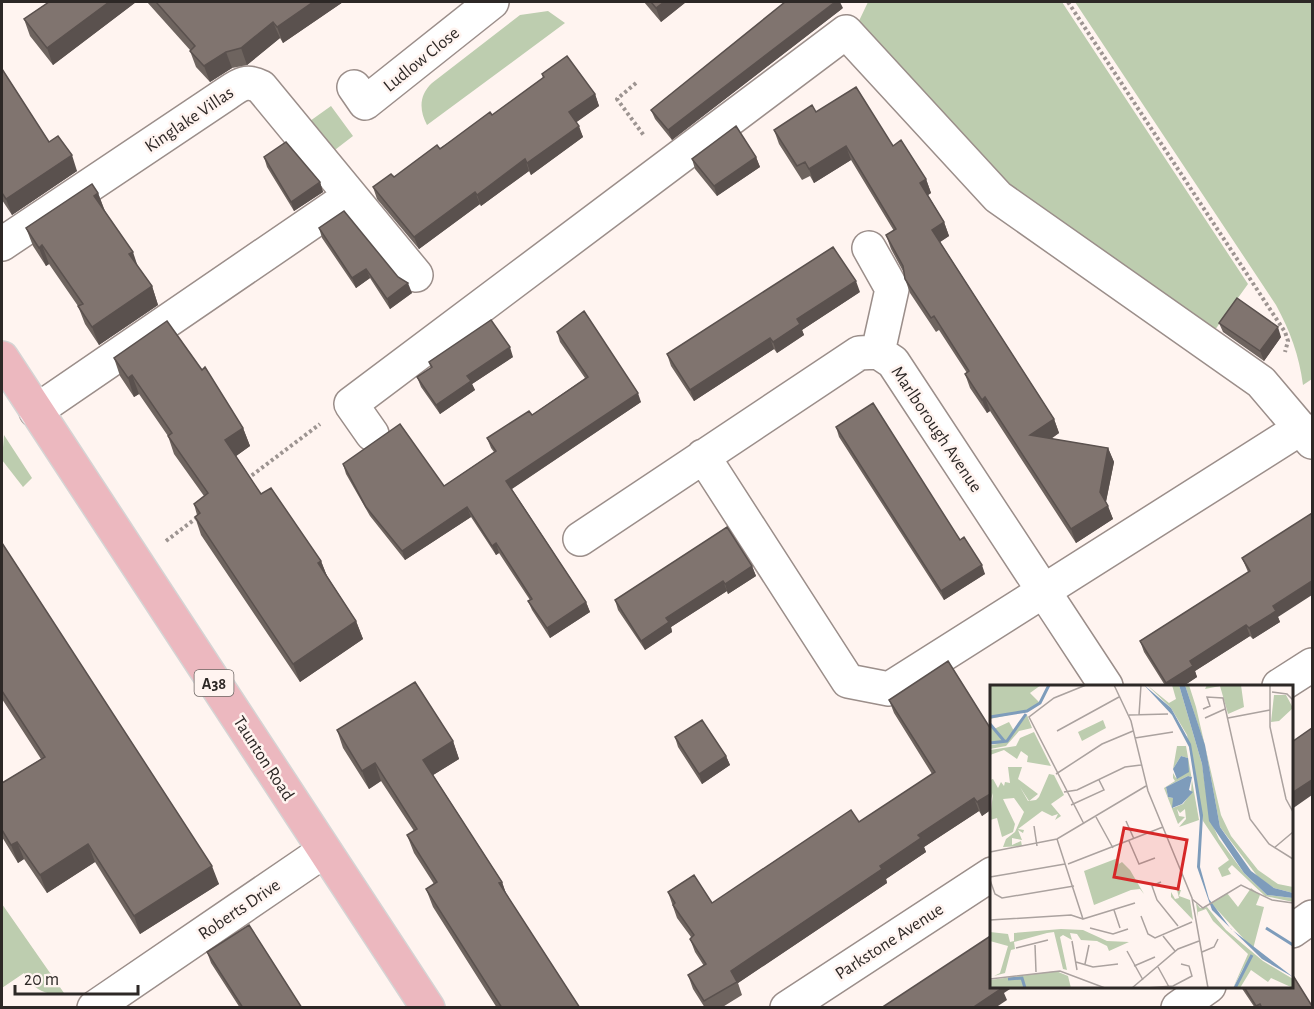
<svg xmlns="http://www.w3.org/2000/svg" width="1314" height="1009" viewBox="0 0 1314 1009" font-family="'Alegreya Sans',sans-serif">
  <rect width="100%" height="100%" fill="#fff4f0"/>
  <path fill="#bdcdaf" d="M868,2H1062L1248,284L1212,334L1013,194L858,23Z
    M1075,2H1312V379L1303,385C1299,355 1290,331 1276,305Z
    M548,11L565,23L427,125C419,110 419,95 432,83L520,15Z
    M331,106L353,136L327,156L303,126Z
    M4,435L32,478L23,487L2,460Z
    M2,904L64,993C46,997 33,989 24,973L2,988Z"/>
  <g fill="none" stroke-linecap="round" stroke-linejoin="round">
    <defs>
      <path id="minor" d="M354,87L365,103L492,2
        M2,244L226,94C239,85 246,79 261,87L416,275
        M869,248L892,289L878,352
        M36,411L350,196
        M372,434L351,404L846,32L998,197L1261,382L1312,442
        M703,456L848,681L889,689L1301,428
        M580,539L859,353L878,352L893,362L1106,686
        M1279,686L1312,665
        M1292,931L1312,917
        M94,1008L324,851
        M787,1008L992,874
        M1178,1008L1209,986"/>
      <path id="major" d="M2,358L428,1008"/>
    </defs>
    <use href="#minor" stroke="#9b8e8a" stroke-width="36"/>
    <use href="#major" stroke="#d5d4d4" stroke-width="36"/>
    <path stroke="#9d9491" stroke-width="4" stroke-dasharray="3 3" stroke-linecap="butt" d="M1068,2L1285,332L1288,341L1285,352
      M636,83L617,99L645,137
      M247,479L320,424
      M166,541L199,516"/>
    <use href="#minor" stroke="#fff" stroke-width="33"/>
    <use href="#major" stroke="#ecb8bf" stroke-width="33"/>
  </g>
  <path fill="#6e645f" d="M46,2H136L53,65L30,36L24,19L47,3Z
    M147,2H343L283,43L280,38L247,65L232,68L210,82L196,67L190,51V50Z
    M644,2H686L661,22Z
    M843,8L672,140L655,119L651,110Z
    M2,69L49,142L77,171L12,215L2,200Z
    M542,74L595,94L599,106L576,122L583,137L531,175L529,171L481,206L480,204L419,249L377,199L373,187L394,177L492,115L543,78Z
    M816,112L893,146L926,179L931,193L928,195L944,222L949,236L940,242L1054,419L1059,433L1051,439L1108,448L1114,462L1106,502L1113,519L1076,543L990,411L987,413L970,388L965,374L967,373L939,330L936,332L910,293L905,279L904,273L891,249L886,235L894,231L851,160L814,183L810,176L802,180L779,144L774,130Z
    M264,157L320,182L323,192L294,211L267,167Z
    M756,157L760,167L717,196L695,169L692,159Z
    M98,193L105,211L138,267L152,286L158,305L99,345L85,324L78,306L49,264L46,266L33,246L26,228Z
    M319,228L398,277L412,293L390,309L370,278L356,288L322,238Z
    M860,292L802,330L804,335L777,353L774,349L694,401L671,366L667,354Z
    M1219,323L1281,337L1264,361L1223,332Z
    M557,332L641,402L512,489L586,602L590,612L550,638L532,610L528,601L530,600L499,553L496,555L471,517L405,560L370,516L346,474L343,464L444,486L494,452L491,448L487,438L532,415L585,378L560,342Z
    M513,357L472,384L475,390L440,414L421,387L417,377L431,368L429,362Z
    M114,358L202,370L243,428L250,446L236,456L261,494L321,561L327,576L356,621L363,639L300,682L201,535L195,517L197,515L194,504L204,496L174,454L168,436L139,394L134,397L120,376Z
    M836,427L960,540L985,574L944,600L839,437Z
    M2,543L219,884L140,934L95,862L47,893L24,859L18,863L2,837V783L41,759L2,699Z
    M1242,558L1278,617L1280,622L1253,639L1250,636L1195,671L1197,677L1182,687H1166L1144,652L1140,641L1248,572Z
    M752,566L756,576L728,594L727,591L671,627L672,632L645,650L618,610L615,600Z
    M889,700L992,731V809L982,816L979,811L924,847L926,852L886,879L887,883L738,983L742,995L721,1008H705L693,989L688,975L704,966L695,952L690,939L691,937L677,918L668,892L712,903L859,822L932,774L894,713Z
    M337,730L453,741L459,759L433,775L502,882L506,894L580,1008H497L433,907L426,889L434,884L414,853L407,835L414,831L381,781L369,789L343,748Z
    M675,737L726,756L730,765L702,784L678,747Z
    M207,952L302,1008H240L211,963Z
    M1241,987H1292L1312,1008H1255Z"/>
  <path fill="#5a514e" d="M109,2H136L53,65L47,48Z
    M313,2H343L283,43L277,27Z
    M664,2H686L661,22L656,8Z
    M835,2H840L843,8L672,140L668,130Z
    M273,22L280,38L247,65L241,48Z
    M226,52L232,68L210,82L204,66Z
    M595,94L599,106L574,124L569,112Z
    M579,126L583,137L531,175L527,163Z
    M846,146L851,160L814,183L809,169Z
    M72,155L77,171L12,215L6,199Z
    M756,157L760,167L717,196L714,186Z
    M525,159L529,171L481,206L477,195Z
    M926,179L931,193L925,197L920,183Z
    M320,182L323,192L294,211L291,202Z
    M475,192L480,204L419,249L414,237Z
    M98,193L105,212L94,196Z
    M944,222L949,236L937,244L932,230Z
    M42,245L49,264L46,266L39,248Z
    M133,252L139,270L129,254Z
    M366,269L370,278L356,288L352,278Z
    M856,281L860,292L802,330L804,335L777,353L773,342L797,319Z
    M408,283L412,293L390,309L387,299Z
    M152,286L158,305L99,345L92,327Z
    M1278,327L1281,337L1264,361L1260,351Z
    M770,338L774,349L694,401L690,390Z
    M510,347L513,357L472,384L475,390L440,414L436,405L467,376Z
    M132,375L139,394L134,397L128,378Z
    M638,393L641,402L510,490L506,481Z
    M985,397L990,411L987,413L982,400Z
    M1054,419L1059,433L1035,449L1030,435Z
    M243,428L250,446L232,459L225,440Z
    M1108,448L1114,462L1105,506L1100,492Z
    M1108,506L1113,519L1076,543L1071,529Z
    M467,507L471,517L405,560L402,551Z
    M496,543L499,553L496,555L492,546Z
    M321,561L328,579L318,563Z
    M982,565L985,574L944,600L941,591Z
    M752,566L756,576L728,594L725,584Z
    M723,581L727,591L671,627L672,632L645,650L641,641L666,618Z
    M1312,581V595L1278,617L1280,622L1253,639L1249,628L1273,606Z
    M586,602L590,612L550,638L547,628Z
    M356,621L363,639L300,682L293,664Z
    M1246,625L1250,636L1195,671L1197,677L1182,687H1168L1166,683L1190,661Z
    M453,741L459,759L430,777L423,760Z
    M726,756L730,765L702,784L699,774Z
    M375,763L381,781L369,789L362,771Z
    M1312,780V795L1292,809V793Z
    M992,793V809L982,816L977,802Z
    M974,798L979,811L924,847L926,852L886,879L887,883L738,983L731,971L880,866L918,835Z
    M17,842L24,859L18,863L11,845Z
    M88,844L95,862L47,893L40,875Z
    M212,866L219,884L140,934L134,916Z
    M502,882L508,899L499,883Z
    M1000,987H1013L1004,993L1007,1000L995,1008H972Z"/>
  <path fill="#80746f" stroke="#5a514e" stroke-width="1.5" d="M49,2H109L47,48L24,19Z
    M156,2H313L277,27L273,22L241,48L226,52L204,66L190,51L195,46Z
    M651,2H664L656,8Z
    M785,2H835L668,130L651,110Z
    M567,56L595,94L569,112L579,126L527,163L525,159L477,195L475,192L414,237L373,187L391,174L394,177L437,145L440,149L490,112L492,115L544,77L542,74Z
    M2,69L49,142L58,136L72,155L6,199L2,193Z
    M856,87L893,146L901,140L926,179L920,183L944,222L932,230L1054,419L1030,435L1108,448L1100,492L1108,506L1071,529L985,397L982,400L965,374L969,371L934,316L931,318L905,279L903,266L886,235L896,229L846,146L809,169L805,162L797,166L774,130L812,105L816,112Z
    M736,126L756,157L714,186L692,159Z
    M286,142L320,182L291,202L264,157Z
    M92,184L98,193L94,196L133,252L129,254L152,286L92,327L78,306L83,304L42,245L39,248L26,228Z
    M344,211L398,277L408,283L387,299L366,269L352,278L319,228Z
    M833,247L856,281L797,319L800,324L773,342L770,338L690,390L667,354Z
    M1237,298L1278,327L1260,351L1219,323Z
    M584,311L638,393L506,481L586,602L547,628L528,601L532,599L496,543L492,546L467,507L402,551L366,507L343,464L400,424L444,486L496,451L487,438L529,411L532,415L588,377L557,332Z
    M491,320L510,347L467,376L471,381L436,405L417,377L432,367L429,362Z
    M167,321L202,370L205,367L243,428L225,440L261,494L271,488L321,561L318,563L356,621L293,664L195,517L200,513L194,504L208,493L168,436L172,433L132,375L128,378L114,358Z
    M873,403L960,540L964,537L982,565L941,591L836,427Z
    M1312,513V581L1273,606L1276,611L1249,628L1246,625L1190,661L1193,666L1166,683L1140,641L1250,571L1242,558Z
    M727,527L752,566L725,584L723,581L666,618L669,622L641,641L615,600Z
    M2,543L212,866L134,916L88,844L40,875L17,842L11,845L2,830V783L45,757L2,691Z
    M948,661L992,731V793L977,802L974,798L918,835L921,838L880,866L882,869L731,971L737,982L704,1001L688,975L706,964L690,939L694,935L673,905L675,903L668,892L694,875L712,903L851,810L859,822L935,772L889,700Z
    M415,682L453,741L423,760L502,882L499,883L580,1008H502L426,889L437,882L407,835L417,829L375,763L362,771L337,730Z
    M702,720L726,756L699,774L675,737Z
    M1312,728V780L1292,793V742Z
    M249,925L302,1008H243L207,952Z
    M992,935V987H1001L1002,988L972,1008H881Z
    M1292,974L1312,1006V1008H1262L1260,1004L1256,1006L1244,987H1292Z"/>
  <g text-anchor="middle" stroke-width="5" stroke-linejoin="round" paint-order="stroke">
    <rect fill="#fff4f0" stroke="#6c6563" stroke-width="1.5" x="194.5" y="670" width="39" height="26" rx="4.5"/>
    <g font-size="16" font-weight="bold" fill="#2d2826">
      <text x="214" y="689">A38</text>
    </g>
    <g font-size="18" fill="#2d2826" stroke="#fff4f0">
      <text transform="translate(421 59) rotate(-39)" y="6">Ludlow Close</text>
      <text transform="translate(189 119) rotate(-34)" y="6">Kinglake Villas</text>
      <text transform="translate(937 429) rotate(56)" y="6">Marlborough Avenue</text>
      <text transform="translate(264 758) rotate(57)" y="6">Taunton Road</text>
      <text transform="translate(239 909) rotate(-34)" y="6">Roberts Drive</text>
      <text transform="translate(889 941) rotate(-33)" y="6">Parkstone Avenue</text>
    </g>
  </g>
  <g transform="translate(990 685)">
    <rect width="303" height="303" fill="#fff4f0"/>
    <path d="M0,0H51L40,8L50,18L37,26L0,34ZM157,0L179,18L186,14L182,0H189L212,79L220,134L229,154L254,188L277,210L303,213V217L275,211L242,180L238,184L241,189L232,192L228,183L239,175L213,136L197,50L181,23ZM195,0H199L206,22L231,130L241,151L268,185L288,199L303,202V208L284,203L268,192L230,142L215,61ZM217,0H251L254,22L238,29L230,1L215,4ZM284,10H296L303,23L289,36L281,37ZM37,30L42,43L29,46L16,61L0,64V60L8,59H0V39L4,44L19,37L24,46ZM113,35L116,43L92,56L88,47ZM44,47L61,81L37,77L38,71L31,66L27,74L14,65L0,70V65L26,61L30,53ZM187,61H196L209,135L189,142L196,134L195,124L190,128L187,124L189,131L195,132L188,139L174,103L185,96L183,93V88L186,93L198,84V73L191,71L183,84ZM198,91L202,92L201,108L193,119L183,123V113L178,112L176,102ZM18,82H32L28,94L48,109L39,116L30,102L38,116L46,115L49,112L59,89L64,90L74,110L61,119L71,131L65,135L68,129L62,131L52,126L28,144L34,145L33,148L28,145L32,155L22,153V160L31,156L32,161L13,162L16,154L25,147L34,127L24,113L13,114L25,139L23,147L12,152L7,133L0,135L3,108L0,117V95L3,94L8,103L11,97L14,101L15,97L20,98ZM128,173L129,179L132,177L140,185L154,209L150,204L141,205L104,220L94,186ZM261,203L270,210L266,220L274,222L263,264L221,218L237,208L248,222ZM187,205H191L189,211L200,215L203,235L181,212V207L185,214L189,213ZM206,218L210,223L217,222L236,245L273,276L303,294V303L281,293L278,297L261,285L250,303H246L255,280L243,303L258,269L223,236L216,224L208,227V232ZM71,244L93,245L117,256L139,257L119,266L117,261L107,256L91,255L87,249L80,248L82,255L73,250L70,252L77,285L73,284L64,247L57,248L24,257L25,264L21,265L15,288L4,291L10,288L18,261L0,256V247L18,249L20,257L24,256V248ZM66,286L78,291L81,303H0V295Z" fill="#bdcdaf" fill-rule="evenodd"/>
    <path d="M154,0L181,23L201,59L213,130L210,182L219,214L241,244L303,292L272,274L222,225L207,182L210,133L199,62L182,30ZM189,0H195L215,60L230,142L261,186L284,203L303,208V213L277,210L254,188L219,136L212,79ZM191,71L198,73L199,87L187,94L183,84ZM198,91L202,92L199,105L203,107L192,119L182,123L183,113L178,112L176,102Z" fill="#7e9cbb"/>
    <path fill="none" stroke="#7e9cbb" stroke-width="3" d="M0,32L37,26L50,18L59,0M0,39L15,57M0,58L17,56L36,29M276,243L303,260M18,294L32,293L35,303M245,303L262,270"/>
    <path fill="none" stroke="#aba29f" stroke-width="1.5" d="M124,0L141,36L158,106L202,213L218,303M280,0V42L296,114L303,127M282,7L297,9L303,15M213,24L220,21L217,12L233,13L260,134L279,159L303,174M139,30L178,29M149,30L151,0M215,33L235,24M238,33L280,25M67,46L129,12M145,53L183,47M66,89L112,59L143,46M74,107L87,105L135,82L151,80M81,120L114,105L109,95M106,132L123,163M136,136L144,154M94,139L39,32L64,13L96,0M44,141L47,161M67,154L93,234L145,218M139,156L149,179L165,173M284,163L303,147M0,167L67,154L156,101M78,179L173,142M0,192L75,179M0,195L5,209L12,213L84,201M171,197L162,201L167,215L188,241M202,214L213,223L251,200L282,215L303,218M124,225L130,243M151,231L158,249L165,253L202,237M0,235L81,230L93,234M100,243L123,249L138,244M173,251L185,266M82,256L87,285M45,260L46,287M26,263L58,255M137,266L153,295M212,267L224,262L228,254M86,277L103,282L128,279M95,279L99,260M144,281L165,272M168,282L179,302M0,294L70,286L115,303M142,303L188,264L209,256M156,303L183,301L202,291L199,281L191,279"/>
    <path fill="#d62828" fill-opacity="0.15" stroke="#d62828" stroke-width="3" d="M134,143L197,155L188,204L124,192Z"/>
    <rect width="303" height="303" fill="none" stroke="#2d2826" stroke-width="3"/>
  </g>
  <rect width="1314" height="1009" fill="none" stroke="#2d2826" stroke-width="6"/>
  <path d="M15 985v9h123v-9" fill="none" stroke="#2d2826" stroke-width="3"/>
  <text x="24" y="985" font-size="18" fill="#2d2826" stroke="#fff4f0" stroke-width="4.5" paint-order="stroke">20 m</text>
</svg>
